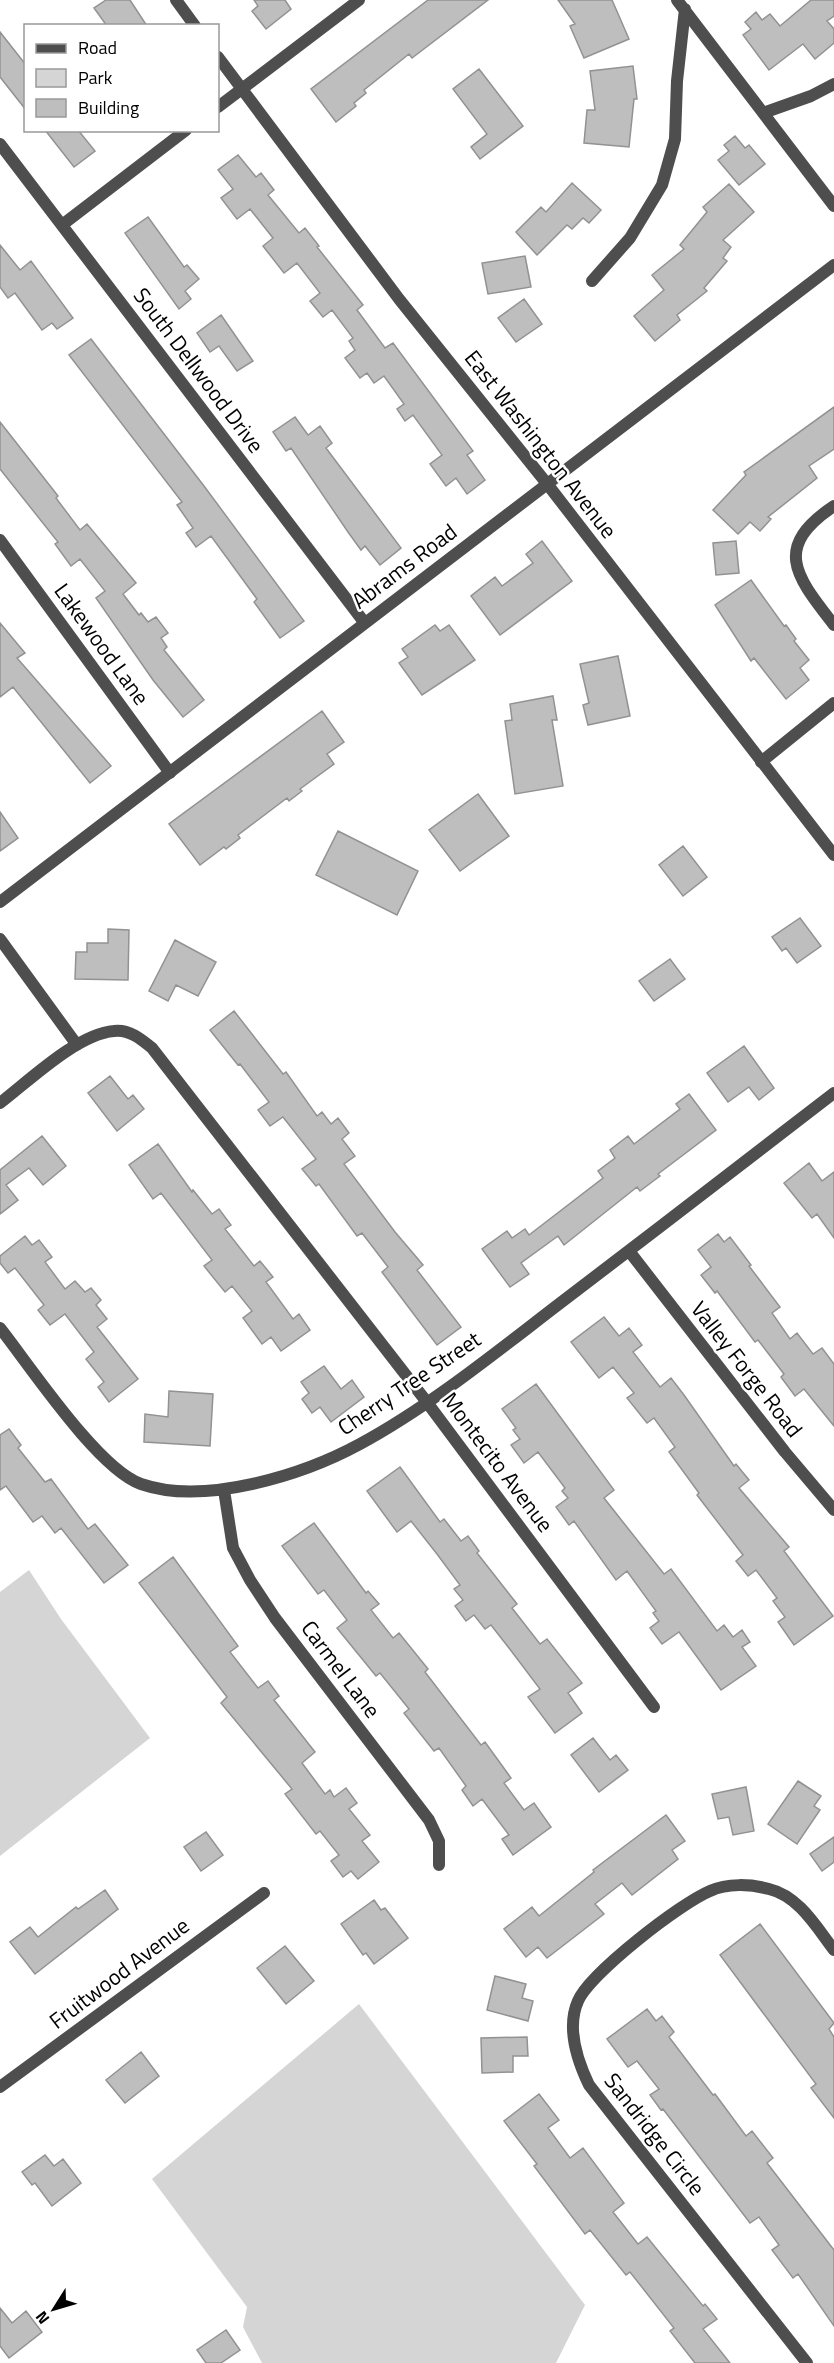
<svg xmlns="http://www.w3.org/2000/svg" width="834" height="2363" viewBox="0 0 834 2363" font-family="'Titillium Web',sans-serif">
  <rect width="100%" height="100%" fill="#fff"/>
  <path fill="#d5d5d5" d="M29,1570L61,1619L150,1738L0,1856V1592Z
    M359,2004L585,2305L556,2363H262L243,2327L247,2307L152,2179Z"/>
  <path fill="#bebebe" stroke="#929292" stroke-width="1.5" d="M106,0H130L147,26H107L94,8Z
    M254,0H285L291,9L266,29L252,11L258,6Z
    M428,0H488L412,58L409,54L364,90L366,93L354,103L356,106L336,122L311,89Z
    M558,0H612L629,39L584,58L570,26L575,24Z
    M811,0H834V16L827,21L834,29V43L815,59L803,44L769,70L743,35L751,29L745,22L756,12L762,20L770,14L780,26Z
    M0,32L26,65V110L0,77Z
    M633,66L637,99H634L629,147L584,143L587,110H595L590,71Z
    M479,69L523,126L480,159L471,147L487,134L453,89Z
    M45,130H78L95,151L74,167Z
    M735,136L745,148L749,145L765,164L739,185L718,160L729,151L724,145Z
    M238,155L256,177L261,173L274,190L268,195L299,233L305,228L319,246L317,247L363,305L357,310L385,348L393,343L473,451L467,455L485,480L467,494L456,478L446,486L430,464L442,455L413,415L405,421L397,409L404,404L384,376L374,383L367,373L360,378L345,358L355,350L349,341L353,338L332,310L323,317L310,301L320,293L297,263L284,273L263,246L273,238L250,209L237,219L221,198L233,189L218,170Z
    M572,183L601,210L589,223L583,218L572,229L567,225L537,255L516,232L541,207L546,212Z
    M729,184L754,212L723,240L731,247L723,258L727,261L704,288L707,291L677,315L680,320L655,341L634,316L664,290L652,275L684,249L680,245L707,212L703,207Z
    M148,217L184,267L187,265L199,279L185,291L191,299L179,309L125,233Z
    M0,245L20,270L31,261L73,318L57,329L52,323L42,330L15,293L8,298L0,287Z
    M525,256L531,287L488,294L482,263Z
    M524,299L542,324L516,342L498,318Z
    M221,315L253,361L237,371L219,346L210,352L197,333Z
    M91,339L204,486L304,621L280,638L254,602L257,599L211,536L196,547L186,533L193,528L177,505L182,502L69,355Z
    M834,407V449L809,466L817,478L768,517L771,519L760,531L750,522L738,534L713,510L746,475L744,472Z
    M295,417L308,435L320,426L332,443L326,448L401,548L380,565L365,546L361,550L348,532L291,448L286,451L273,432Z
    M0,422L58,496L56,498L80,530L87,524L136,583L123,594L139,615L141,613L148,622L156,617L168,633L161,638L167,647L164,650L204,700L183,717L153,680L96,598L105,591L80,559L71,566L55,544L58,542L0,469Z
    M542,541L572,581L500,635L471,596L495,577L502,586L533,563L526,554Z
    M736,541L739,573L716,575L713,543Z
    M751,580L784,626L786,625L796,639L794,641L809,660L800,668L809,680L786,699L754,658L751,661L715,605Z
    M0,623L25,653L17,658L111,766L90,783L13,687L0,697Z
    M435,625L440,631L449,625L475,660L422,695L399,663L408,657L402,649Z
    M618,656L630,716L588,725L583,705L589,703L580,664Z
    M553,696L557,720H552L563,786L515,794L505,721L512,720L510,704Z
    M322,711L344,742L327,754L334,764L300,789L302,791L289,801L287,798L238,835L240,838L226,849L224,847L200,865L169,824Z
    M478,794L509,836L460,871L429,830Z
    M0,812L18,838L0,851Z
    M338,831L418,871L397,915L316,875Z
    M683,846L707,877L683,896L659,865Z
    M800,918L821,946L797,963L786,948L782,951L772,937Z
    M108,929L129,930L128,980L75,979L76,952H87V943H108Z
    M175,940L216,962L198,996L176,985L168,1001L149,991Z
    M670,959L685,979L654,1001L639,981Z
    M234,1011L283,1074L286,1072L317,1116L322,1112L331,1124L338,1118L349,1133L342,1139L355,1156L344,1164L395,1232L423,1265L417,1270L461,1327L437,1345L382,1272L388,1267L362,1233L357,1236L319,1184L316,1186L302,1169L316,1159L283,1117L270,1126L258,1110L269,1102L240,1064L238,1065L210,1030Z
    M744,1046L774,1088L759,1100L749,1087L728,1102L707,1073Z
    M110,1076L128,1099L133,1095L144,1109L117,1131L88,1093Z
    M689,1094L716,1130L658,1174L660,1176L640,1191L637,1187L564,1245L558,1236L521,1263L529,1274L510,1287L482,1249L507,1231L512,1238L525,1229L529,1235L603,1178L598,1171L615,1158L610,1150L628,1136L634,1144L680,1109L676,1104Z
    M42,1136L66,1166L43,1185L29,1168L6,1185L18,1200L0,1214V1170Z
    M158,1144L192,1192L193,1190L212,1214L219,1209L231,1225L225,1229L254,1266L260,1261L273,1277L266,1282L293,1319L299,1314L310,1330L281,1351L271,1337L262,1344L243,1318L252,1311L232,1286L225,1292L204,1266L212,1260L161,1193L153,1199L129,1165Z
    M809,1163L822,1181L834,1172V1238L817,1214L812,1218L784,1183Z
    M718,1234L724,1242L730,1237L751,1265L749,1266L780,1307L772,1313L790,1339L797,1333L813,1354L822,1348L834,1364V1426L804,1389L795,1396L781,1377L784,1374L758,1340L755,1342L717,1291L715,1293L701,1275L711,1267L698,1250Z
    M25,1236L32,1245L39,1240L52,1257L45,1262L65,1289L75,1281L85,1292L91,1288L101,1300L96,1305L107,1319L97,1327L138,1379L109,1402L98,1387L104,1382L86,1359L94,1352L65,1314L50,1325L38,1310L44,1305L15,1268L8,1273L0,1263V1256Z
    M604,1317L619,1336L629,1328L642,1345L633,1352L660,1387L671,1378L684,1395L734,1466L736,1464L749,1480L739,1488L789,1547L784,1551L833,1616L794,1645L778,1622L785,1617L773,1601L777,1598L756,1570L748,1576L736,1561L743,1555L697,1495L699,1493L669,1452L675,1447L654,1418L647,1423L627,1398L634,1393L613,1367L599,1378L571,1342Z
    M324,1366L341,1389L352,1380L364,1397L331,1422L320,1407L312,1413L302,1399L309,1393L301,1382Z
    M536,1384L614,1490L604,1498L664,1574L671,1569L717,1631L724,1625L733,1637L742,1630L750,1642L742,1647L756,1666L721,1690L679,1632L662,1644L650,1628L659,1621L653,1613L656,1611L627,1571L616,1580L574,1521L569,1525L556,1507L568,1498L562,1491L565,1488L538,1452L524,1463L511,1445L520,1439L513,1430L516,1428L502,1409Z
    M169,1391L213,1394L210,1446L144,1442L145,1414L168,1417Z
    M9,1429L21,1445L18,1448L45,1482L51,1479L88,1529L95,1524L128,1565L104,1583L61,1528L55,1533L42,1516L33,1522L6,1486L0,1490V1435Z
    M400,1467L440,1522L444,1519L461,1541L468,1536L479,1551L477,1553L517,1604L512,1608L540,1644L547,1639L582,1683L568,1693L582,1713L555,1733L528,1697L540,1689L509,1648L491,1625L485,1629L474,1615L466,1621L455,1606L463,1600L454,1589L460,1585L437,1554L411,1521L397,1532L367,1491Z
    M314,1523L366,1593L368,1591L379,1604L371,1610L393,1638L399,1633L428,1669L425,1672L481,1745L485,1742L511,1778L504,1783L524,1810L534,1803L551,1827L513,1855L502,1839L509,1835L482,1799L473,1806L462,1790L466,1786L439,1748L434,1751L404,1713L409,1709L380,1673L376,1676L337,1628L347,1620L324,1590L318,1594L282,1546Z
    M173,1557L238,1646L230,1652L258,1688L268,1681L279,1696L274,1700L315,1752L302,1763L325,1794L330,1790L334,1797L346,1788L357,1803L349,1809L370,1835L362,1841L379,1862L358,1879L351,1871L343,1877L331,1861L339,1855L320,1831L316,1834L285,1794L292,1789L221,1703L227,1697L139,1583Z
    M593,1738L610,1760L616,1755L628,1770L599,1792L571,1755Z
    M798,1781L821,1796L814,1806L820,1810L797,1844L768,1824Z
    M746,1787L754,1831L733,1835L729,1817L718,1819L712,1794Z
    M666,1815L685,1841L672,1850L678,1859L632,1895L622,1883L595,1904L604,1914L547,1958L538,1947L526,1957L504,1929L532,1907L539,1916L594,1872L593,1870Z
    M206,1832L223,1855L201,1871L184,1847Z
    M834,1837V1862L822,1871L810,1854Z
    M105,1890L118,1909L35,1974L10,1942L30,1927L38,1937L76,1907L78,1909Z
    M374,1900L381,1910L385,1908L408,1938L374,1964L366,1953L363,1955L341,1924Z
    M760,1924L834,2023L829,2029L834,2037V2118L811,2088L816,2084L720,1955Z
    M285,1946L314,1981L286,2004L257,1968Z
    M495,1976L526,1984L522,1998L533,2001L528,2021L487,2010Z
    M647,2009L656,2021L662,2016L674,2032L669,2037L713,2095L715,2094L746,2136L752,2131L773,2158L767,2163L834,2250V2326L798,2274L793,2278L772,2250L779,2245L759,2217L750,2223L663,2109L661,2110L650,2095L659,2089L637,2061L628,2067L607,2039Z
    M527,2037L528,2056H513V2072L482,2073L481,2038Z
    M141,2052L159,2076L125,2103L106,2080Z
    M539,2094L559,2120L548,2128L570,2158L583,2148L624,2203L613,2212L638,2244L647,2237L703,2306L705,2304L717,2319L703,2329L730,2363H695L670,2331L674,2328L630,2272L626,2275L590,2230L585,2234L534,2166L537,2164L504,2121Z
    M45,2155L54,2166L63,2159L81,2183L52,2206L35,2183L32,2185L22,2172Z
    M0,2308L12,2323L26,2311L42,2332L9,2358L0,2346Z
    M226,2330L240,2350L221,2363H206L197,2350Z"/>
  <g fill="none" stroke-linecap="round" stroke-linejoin="round">
    <path stroke="#4e4e4e" stroke-width="12" d="M176,0L195,26
      M677,0L834,206
      M218,57L399,299L548,485
      M218,107L359,0
      M763,113L811,96L834,84
      M0,144L364,622
      M62,225L186,130
      M592,281L630,238L662,185L675,139L677,81L685,9
      M834,506C771,548 797,577 834,625
      M0,540L170,773
      M761,762L834,703
      M0,939L77,1045
      M0,1103C29,1081 77,1034 114,1031C129,1029 141,1039 152,1048L426,1401L654,1707
      M629,1251L785,1452L834,1510
      M0,1328C30,1366 98,1469 141,1484C204,1506 303,1475 360,1444C430,1406 495,1353 559,1304C651,1234 742,1164 834,1093
      M224,1490L233,1548L250,1580L275,1618L429,1820L439,1841V1865
      M0,2087L264,1893
      M807,2363L589,2085C577,2060 566,2028 578,2001C590,1973 681,1903 710,1891C727,1883 751,1884 769,1889C799,1896 817,1928 834,1950"/>
    <path stroke="#4e4e4e" stroke-width="12" d="M548,485L834,855
      M0,902L834,265"/>
  </g>
  <g text-anchor="middle" stroke-width="5" stroke-linejoin="round" paint-order="stroke">
    <g font-size="22" fill="#000" stroke="#fff">
      <text transform="translate(199 370) rotate(53)" y="8">South Dellwood Drive</text>
      <text transform="translate(541 444) rotate(52)" y="8">East Washington Avenue</text>
      <text transform="translate(404 566) rotate(-37)" y="8">Abrams Road</text>
      <text transform="translate(102 644) rotate(54)" y="8">Lakewood Lane</text>
      <text transform="translate(747 1369) rotate(52)" y="8">Valley Forge Road</text>
      <text transform="translate(409 1383) rotate(-34)" y="8">Cherry Tree Street</text>
      <text transform="translate(498 1462) rotate(53)" y="8">Montecito Avenue</text>
      <text transform="translate(341 1669) rotate(53)" y="8">Carmel Lane</text>
      <text transform="translate(119 1973) rotate(-37)" y="8">Fruitwood Avenue</text>
      <text transform="translate(655 2134) rotate(52)" y="8">Sandridge Circle</text>
    </g>
  </g>
  <rect x="24" y="24" width="195" height="108" fill="#ffffff" stroke="#999999" stroke-width="1.5"/>
  <rect x="36" y="44" width="30" height="9" fill="#4e4e4e" stroke="#999999" stroke-width="1.5"/>
  <text x="78" y="54" font-size="18" fill="#000000">Road</text>
  <rect x="36" y="69" width="30" height="18" fill="#d5d5d5" stroke="#999999" stroke-width="1.5"/>
  <text x="78" y="84" font-size="18" fill="#000000">Park</text>
  <rect x="36" y="99" width="30" height="18" fill="#bebebe" stroke="#999999" stroke-width="1.5"/>
  <text x="78" y="114" font-size="18" fill="#000000">Building</text>
  <g transform="translate(54 2309) rotate(233)" stroke="#ffffff" stroke-width="4.5" paint-order="stroke">
  <path d="M0-4.5L10 22L0 15L-10 22Z" fill="#000000"/>
  <text y="-9" font-size="16" font-weight="bold" text-anchor="middle" fill="#000000">N</text>
  </g>
</svg>
